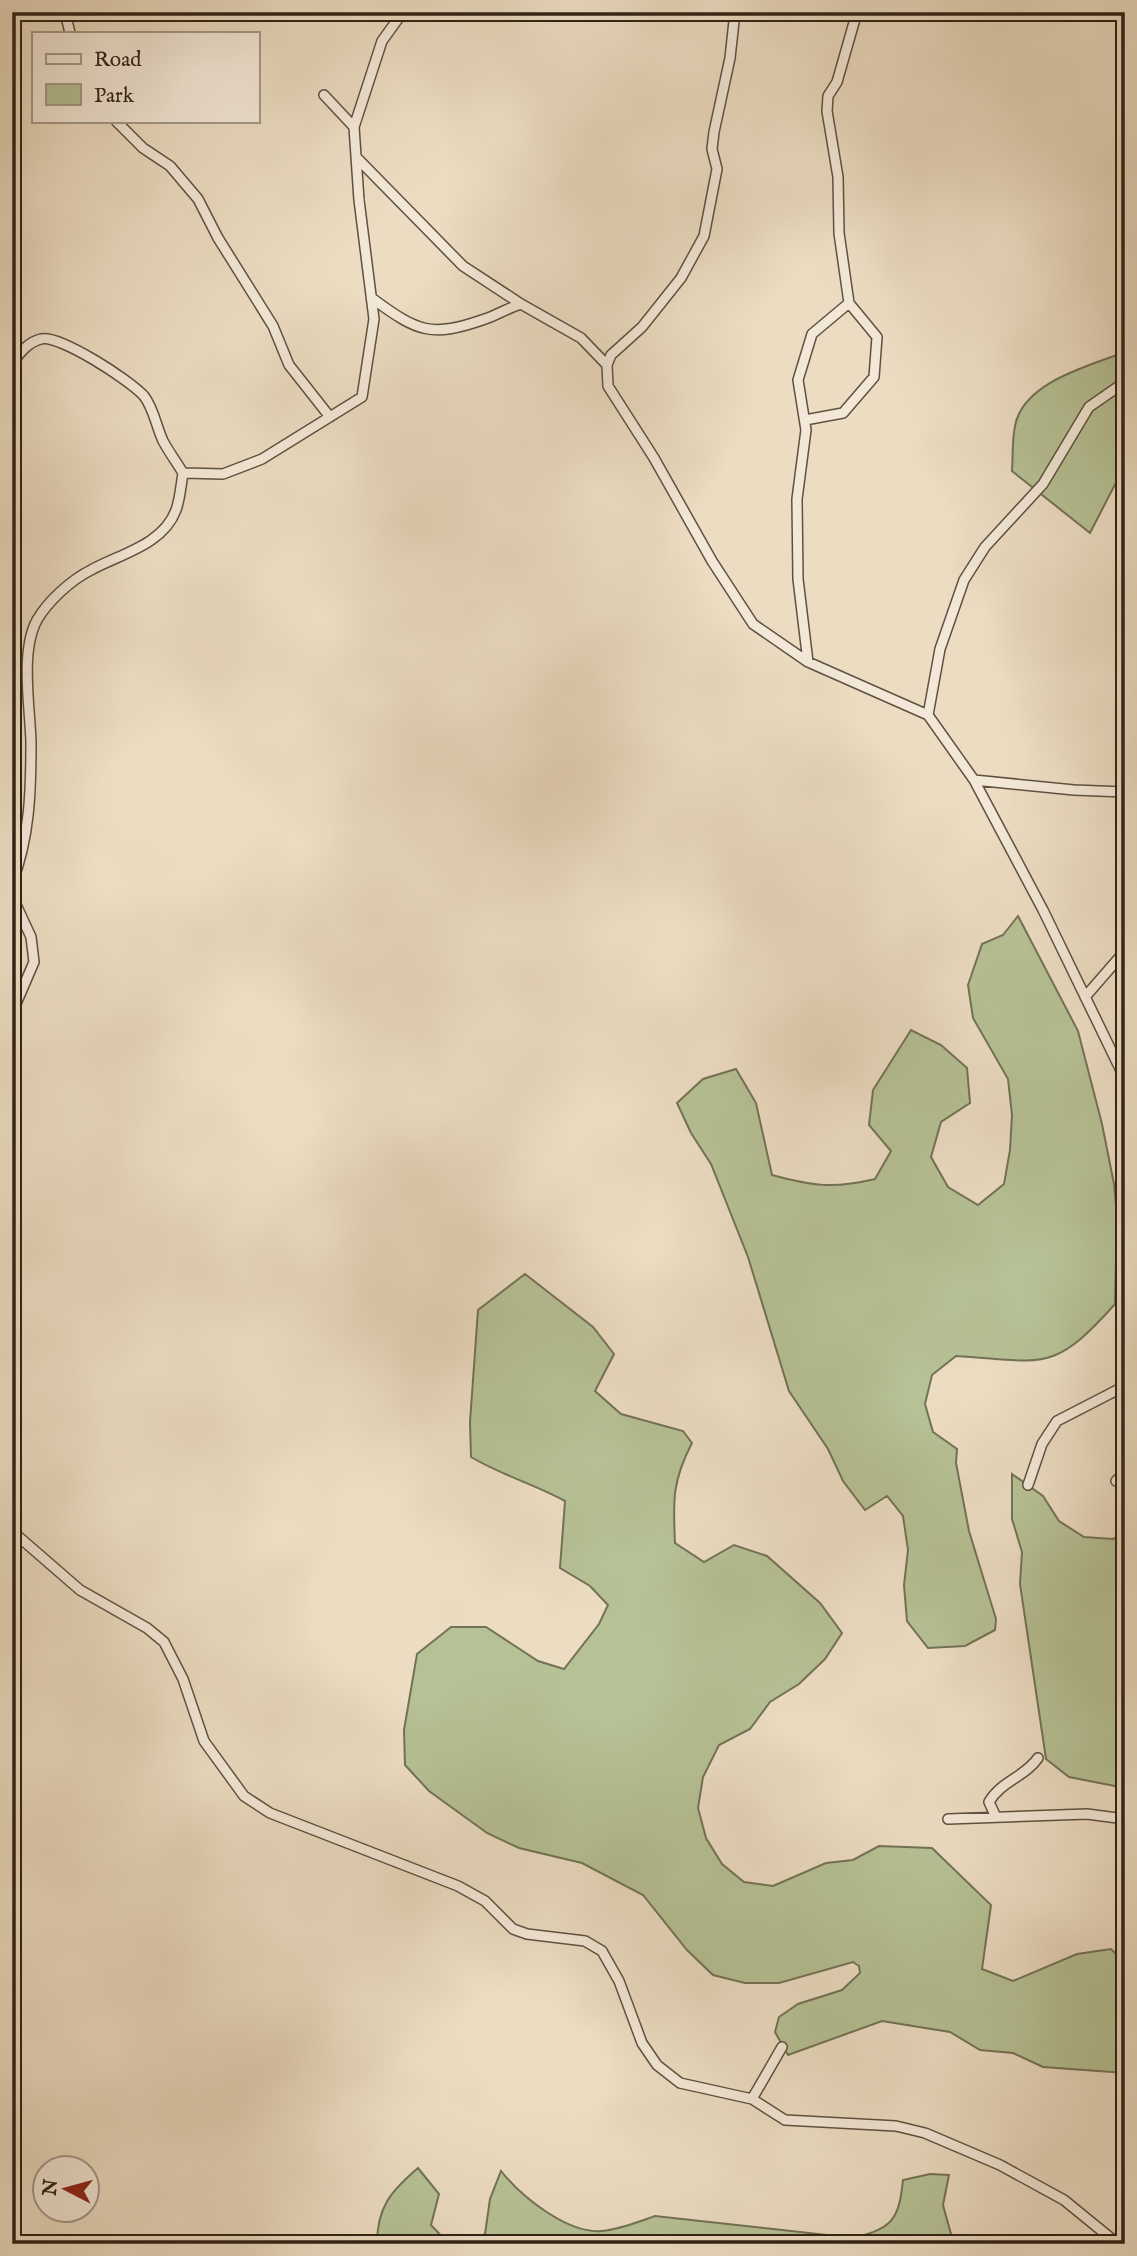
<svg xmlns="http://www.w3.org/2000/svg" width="1137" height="2256" viewBox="0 0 1137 2256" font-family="'IM FELL English',serif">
  <rect width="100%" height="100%" fill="#ecdcc2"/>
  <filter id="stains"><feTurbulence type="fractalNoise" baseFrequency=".00286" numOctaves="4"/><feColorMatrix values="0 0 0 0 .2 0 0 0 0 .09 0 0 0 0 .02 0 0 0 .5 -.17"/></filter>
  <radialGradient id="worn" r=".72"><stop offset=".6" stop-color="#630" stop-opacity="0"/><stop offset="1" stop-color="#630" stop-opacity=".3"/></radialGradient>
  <path fill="#b6c195" stroke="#737256" stroke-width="2" d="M1125,352V465L1090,533L1012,471C1013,456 1012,441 1015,426C1023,382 1089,366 1125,352Z
    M1018,916L1078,1031L1102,1124L1114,1184L1117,1216L1115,1304C1052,1375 1043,1361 956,1356L932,1375L925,1404L933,1432L957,1449L956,1463L969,1531L996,1619L995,1630L965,1646L928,1648L907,1621L904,1585L908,1550L903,1516L887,1496L865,1510L843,1481L828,1449L789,1391L748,1257L711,1164L691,1133L677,1103L703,1079L736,1069L756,1103L772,1175C813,1186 833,1189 875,1179L891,1151L869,1125L873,1090L911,1030L941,1045L967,1068L970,1103L941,1122L931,1157L948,1187L978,1205L1004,1184L1010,1150L1012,1115L1008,1079L973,1018L968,985L982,944L1003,935Z
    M525,1274L593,1327L614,1354L595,1391L621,1414L683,1431L692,1443C672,1481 673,1501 675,1543L704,1562L734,1545L767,1556L820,1603L842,1633L825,1659L799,1684L770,1702L750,1729L719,1745L703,1777L698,1808L706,1838L722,1864L744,1882L773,1886L826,1863L853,1860L879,1846L932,1848L991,1905L982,1969L1013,1981L1077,1954L1111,1949L1125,1962V2073L1043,2067L1013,2053L980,2050L950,2032L882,2021L788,2055L775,2032L779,2017L798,2004L842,1990L860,1973L859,1966L853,1962L779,1983H745L713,1975L687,1950L643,1895L582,1863L519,1848L487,1833L429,1791L405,1765L404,1730L417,1654L451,1627H486L538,1661L564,1669L599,1624L608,1605L590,1586L560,1568L565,1501C534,1484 501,1475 471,1457L470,1422L478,1310Z
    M1012,1474L1043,1496L1059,1521L1084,1537L1113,1539L1125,1533V1788L1069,1777L1046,1759L1020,1584L1022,1552L1012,1519Z
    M418,2168L439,2194L431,2225L449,2244H377C377,2207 391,2191 418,2168Z
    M501,2171C521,2196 567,2234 602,2231C621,2229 638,2222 655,2216L854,2238C893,2228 899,2219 903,2180L930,2174L949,2175L943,2205L951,2234L967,2244H465L485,2234L490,2199Z"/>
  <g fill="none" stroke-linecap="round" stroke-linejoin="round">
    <defs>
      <path id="street" d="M65,12L70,33
        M735,12L730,58L714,132L712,149L717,169L704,236L681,278L642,327L611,355L607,365L608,386L654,458L712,561L753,624L808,662L928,715L974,780L1043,910L1125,1079
        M324,95L354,127
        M116,121L143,148L170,166L198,199L218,238L273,326L289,365L330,417
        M357,158L463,266L521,304
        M373,299C418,332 431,338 485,319C497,315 508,308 521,304L581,338L607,365
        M12,363C20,353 28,342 41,339C59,334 131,381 144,396C154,409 156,426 163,441C169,452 177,463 183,473C181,485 180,499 176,510C163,545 120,554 91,570C71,580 48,601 37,620C20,651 30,707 31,742C31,790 30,837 12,883
        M805,420L843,413L874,377L877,337L849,303L839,233L838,177L827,111L828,96L837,82L857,12
        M183,473L223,474L262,459L362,397L374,319L359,200L354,127L382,41L403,12
        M808,662L798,579L797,499L806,430L798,380L812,334L849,303
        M928,715L940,649L964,580L985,547L1043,484L1089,407L1125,382
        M974,780L1074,790L1125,792
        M12,896L31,937L34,962L12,1013
        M1085,997L1125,951
        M1116,1481L1125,1472
        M1028,1485L1042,1444L1057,1421L1125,1386
        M12,1531L80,1590L147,1628L164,1642L183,1679L204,1741L244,1796L270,1813L458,1886L485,1901L513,1929L527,1934L585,1941L602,1951L619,1981L642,2043L657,2065L680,2083L752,2099L785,2120L896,2126L925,2133L1000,2165L1064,2200L1118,2244
        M995,1815L989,1802C1001,1781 1025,1777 1038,1758
        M948,1819L1087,1814L1125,1819
        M752,2099L782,2047"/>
    </defs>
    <use href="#street" stroke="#5f5141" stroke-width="12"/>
    <use href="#street" stroke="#f3e8d7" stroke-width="9"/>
  </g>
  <rect width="1137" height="2256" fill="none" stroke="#ecdcc2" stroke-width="42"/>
  <rect x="14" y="14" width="1109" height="2228" fill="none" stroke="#302316" stroke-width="3.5"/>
  <rect x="21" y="21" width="1095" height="2214" fill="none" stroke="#302316" stroke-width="2"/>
  <rect x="32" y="32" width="228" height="91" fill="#f3e8d7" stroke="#a5998a" stroke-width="2"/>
  <rect x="46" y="54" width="35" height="10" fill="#f3e8d7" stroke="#a5998a" stroke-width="2"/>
  <text x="94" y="66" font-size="21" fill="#302316">Road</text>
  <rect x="46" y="84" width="35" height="21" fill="#b6c195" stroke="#a5998a" stroke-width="2"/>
  <text x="94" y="102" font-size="21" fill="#302316">Park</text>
  <g transform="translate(66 2189) rotate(276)"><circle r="33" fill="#f3e8d7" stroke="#a5998a" stroke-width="2"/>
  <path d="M0-5L12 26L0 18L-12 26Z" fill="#8f2418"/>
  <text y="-10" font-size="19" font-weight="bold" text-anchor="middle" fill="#302316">N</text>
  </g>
  <rect width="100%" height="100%" filter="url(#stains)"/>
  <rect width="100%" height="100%" fill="url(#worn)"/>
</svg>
